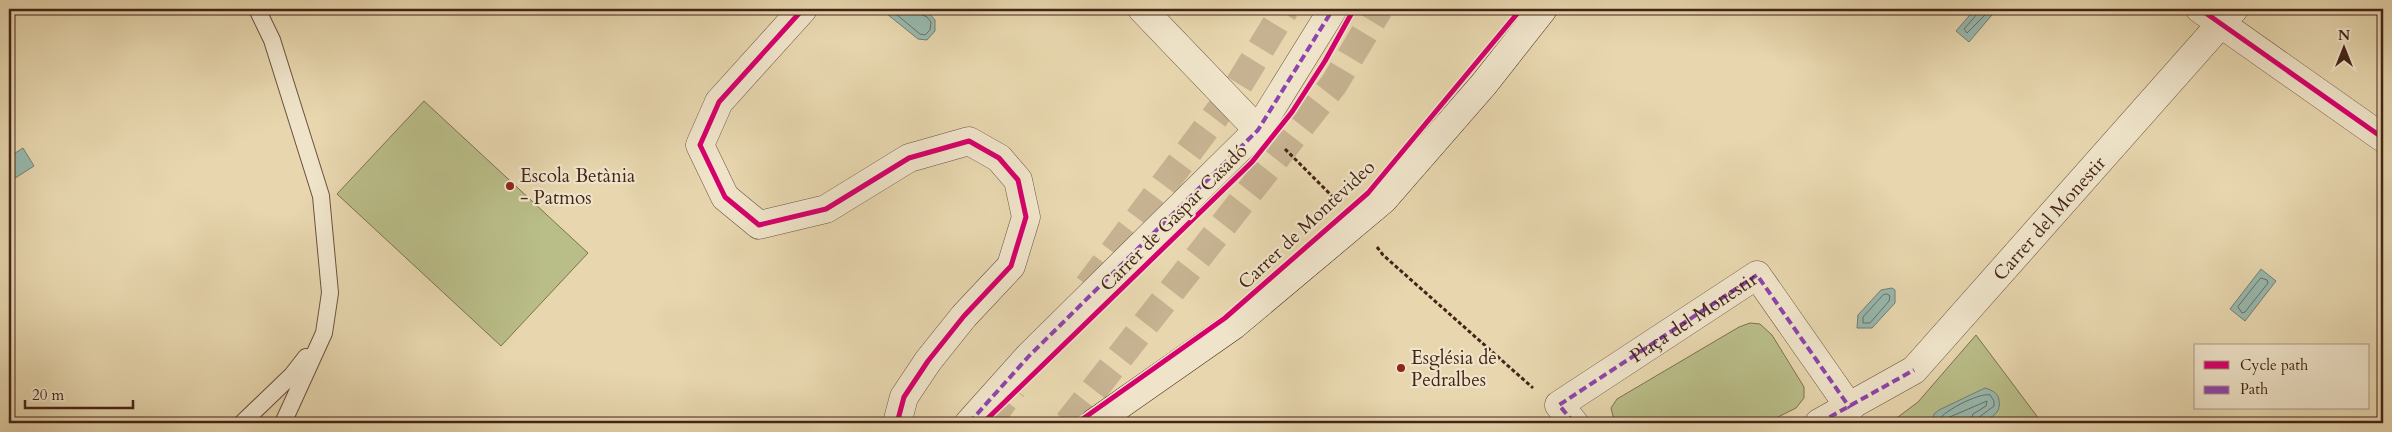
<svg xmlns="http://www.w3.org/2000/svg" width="2392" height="432" viewBox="0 0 2392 432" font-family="Cardo,serif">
  <rect width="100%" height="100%" fill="#e7d6ae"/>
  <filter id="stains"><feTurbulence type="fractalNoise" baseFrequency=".004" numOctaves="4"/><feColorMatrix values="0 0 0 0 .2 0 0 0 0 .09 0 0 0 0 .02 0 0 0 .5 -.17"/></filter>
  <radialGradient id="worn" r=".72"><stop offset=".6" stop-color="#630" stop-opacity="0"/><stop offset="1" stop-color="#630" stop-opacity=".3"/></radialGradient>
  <path fill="#b9bd88" stroke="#7e7050" d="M424,101L588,253L501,346L337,194Z
    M1750,323L1760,324L1772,335L1804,387V398L1796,408L1766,423H1619L1613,416L1611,408L1617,399L1739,327Z
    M1976,335L2042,423H1890L1918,402Z"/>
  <path fill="#97b9af" stroke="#767d73" d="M885,9H910L913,11L928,12L935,20V31L927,40L918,39L887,14Z
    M1975,9H1997L1969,42L1956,31Z
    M23,148L34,166L9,182V157Z
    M2261,269L2276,281L2245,321L2230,309Z
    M1892,288L1895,290V303L1872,328H1857L1858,315L1881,290Z
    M1985,388C1992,390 1998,393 1999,400C2005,429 1947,423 1932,423L1934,414L1939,410Z"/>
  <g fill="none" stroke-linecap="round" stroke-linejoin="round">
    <path stroke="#6e6e64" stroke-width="1" d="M890,9L920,34L925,35L930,30L931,22L927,17L920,14L919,9
      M1979,9L1978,13L1964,29L1967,33L1991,9
      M2261,278L2267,280L2268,283L2245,312L2242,313L2238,307Z
      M1887,294L1890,296L1889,301L1870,323H1863V317L1883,295Z
      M1937,423C1938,413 1980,392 1990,395L1994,401V406L1978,418L1976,423
      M1943,423L1945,419L1987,401L1986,406L1973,414L1970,423"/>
    <path stroke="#c6b290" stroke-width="28" stroke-dasharray="28 14" stroke-linecap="butt" d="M1088,286L1238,86L1285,9
      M988,423L1013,388
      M1068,423L1334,84L1379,9"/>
    <defs>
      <path id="lane" d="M257,9L272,40L321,196L330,293L324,333L283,423
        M242,423L292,375L306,357"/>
      <g id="street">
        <path d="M803,9L719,102L700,145L725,197L759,225L826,209L909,158L969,141L999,158L1018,180L1026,217L1011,266L964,316L928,361L904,397L897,423"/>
        <path d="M1142,9L1258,130"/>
        <path d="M2200,9L2383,138"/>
        <path d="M969,423L1029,356L1258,130L1333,9"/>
        <path id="s1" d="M1574,423L1559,405L1757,275L1850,408"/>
        <path id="s2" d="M1819,423L1914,370L2234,9"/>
      </g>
      <path id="secondary" d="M1094,423L1234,325L1383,200L1484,84L1543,9"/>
    </defs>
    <use href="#lane" stroke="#6d503e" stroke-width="18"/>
    <use href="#street" stroke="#6d503e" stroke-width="29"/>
    <use href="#secondary" stroke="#442418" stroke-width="29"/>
    <path stroke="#442418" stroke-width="3" stroke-dasharray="4 2.5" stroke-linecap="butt" d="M1285,149L1335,199
      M1377,247L1383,255L1533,388"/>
    <use href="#lane" stroke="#efe4ca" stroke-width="16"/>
    <use href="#street" stroke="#efe4ca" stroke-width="28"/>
    <use href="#secondary" stroke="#efe4ca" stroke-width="28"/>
    <path stroke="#8e44ad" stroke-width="4" stroke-dasharray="8 4" stroke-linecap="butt" d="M969,423L1029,356L1258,130L1333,9
      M1574,423L1559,405L1757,275L1850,408
      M1819,423L1914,370"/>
    <defs>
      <path id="cycleway" d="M803,9L719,102L700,145L725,197L759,225L826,209L909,158L969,141L999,158L1018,180L1026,217L1011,266L964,316L928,361L904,397L897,423
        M2200,9L2383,138
        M983,423L1252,162L1292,112L1325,61L1354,9
        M1077,423L1225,318L1368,193L1521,9"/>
    </defs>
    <use href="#cycleway" stroke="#efe4ca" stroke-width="8"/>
    <use href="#cycleway" stroke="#d6006c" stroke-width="5"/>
  </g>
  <g fill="#8f2418" stroke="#efe4ca" stroke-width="2">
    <circle cx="510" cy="186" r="5"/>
    <circle cx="1401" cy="368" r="5"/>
  </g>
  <g text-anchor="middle" stroke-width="4.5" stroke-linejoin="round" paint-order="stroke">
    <g font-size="19" fill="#442418" stroke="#efe4ca" text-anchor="start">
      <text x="520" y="182">Escola Betània<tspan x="520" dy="22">- Patmos</tspan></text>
      <text x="1411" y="364">Església de<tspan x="1411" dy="22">Pedralbes</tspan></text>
    </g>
    <g font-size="19" fill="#442418" stroke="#efe4ca">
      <text transform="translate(1173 217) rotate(-45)" y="7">Carrer de Gaspar Casadó</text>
      <text dy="7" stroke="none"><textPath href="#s2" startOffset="312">Carrer del Monestir</textPath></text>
      <text transform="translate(1306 224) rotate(-43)" y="7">Carrer de Montevideo</text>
      <text dy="7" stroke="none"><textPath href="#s1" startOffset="184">Plaça del Monestir</textPath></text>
    </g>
  </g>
  <rect width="2392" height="432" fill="none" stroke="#e7d6ae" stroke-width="30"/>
  <rect x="10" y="10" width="2372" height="412" fill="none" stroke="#442418" stroke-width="2.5"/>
  <rect x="15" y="15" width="2362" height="402" fill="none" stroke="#442418"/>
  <rect x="2194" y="344" width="175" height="65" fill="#efe4ca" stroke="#ab9783"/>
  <rect x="2204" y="361" width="25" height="8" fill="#d6006c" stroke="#ab9783"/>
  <text x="2240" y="370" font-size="15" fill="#442418">Cycle path</text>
  <rect x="2204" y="386" width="25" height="8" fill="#8e44ad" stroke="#ab9783"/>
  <text x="2240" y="394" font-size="15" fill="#442418">Path</text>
  <g transform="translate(2344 48)" stroke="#efe4ca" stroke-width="4" paint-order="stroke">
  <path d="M0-4L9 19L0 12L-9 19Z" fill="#442418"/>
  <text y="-8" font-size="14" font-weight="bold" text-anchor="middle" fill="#442418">N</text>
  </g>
  <path d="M25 400v8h108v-8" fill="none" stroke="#442418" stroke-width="2.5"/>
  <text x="32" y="400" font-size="15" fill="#442418" stroke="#efe4ca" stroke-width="4" paint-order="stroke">20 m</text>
  <rect width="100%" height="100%" filter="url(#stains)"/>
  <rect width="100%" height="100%" fill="url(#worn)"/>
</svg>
